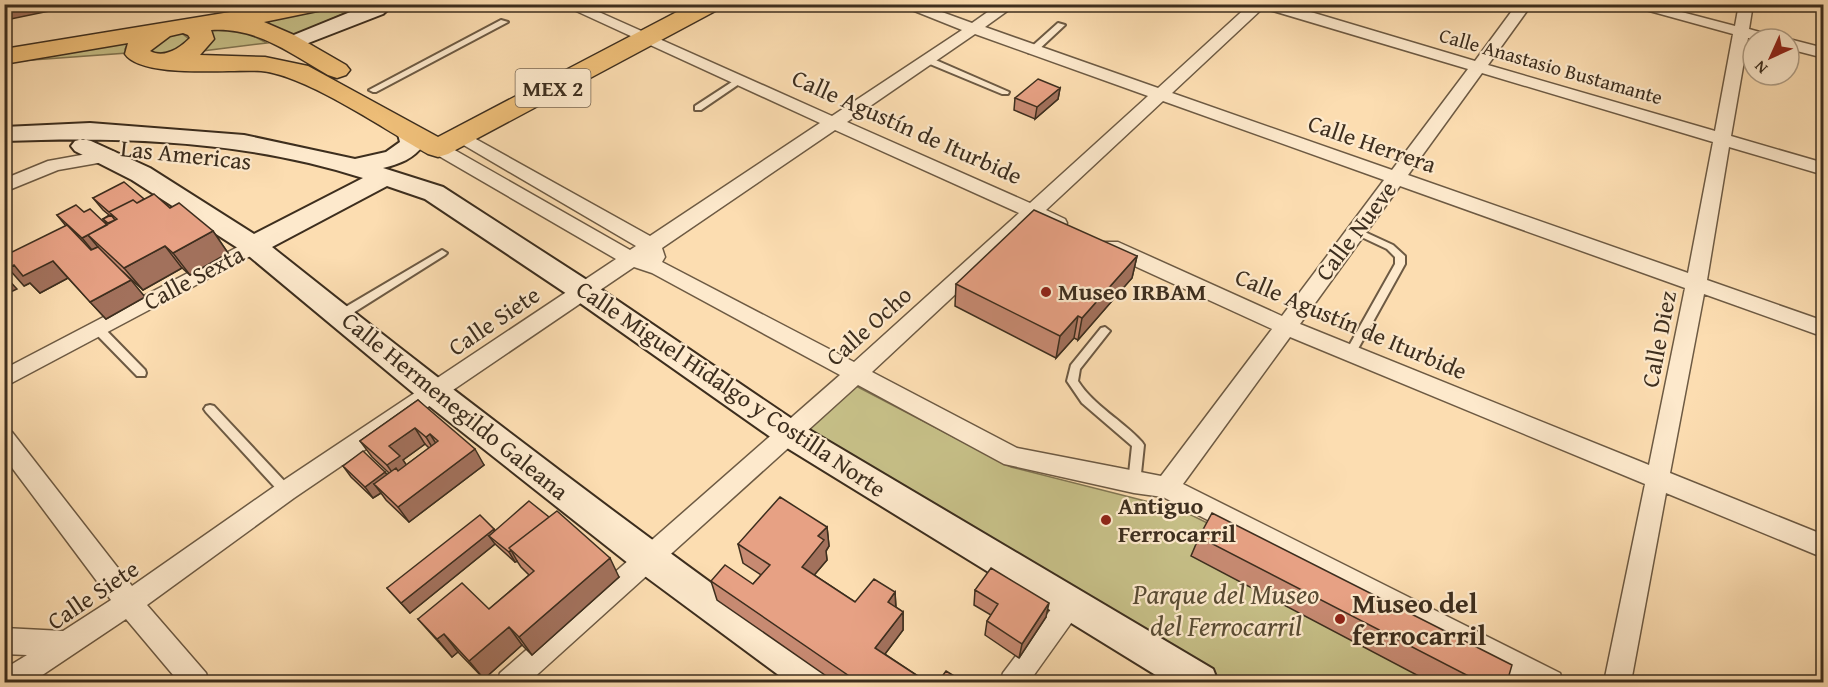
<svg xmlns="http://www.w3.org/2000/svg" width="1828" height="687" viewBox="0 0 1828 687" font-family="'Gentium Book Plus',serif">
  <rect width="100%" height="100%" fill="#fcddb1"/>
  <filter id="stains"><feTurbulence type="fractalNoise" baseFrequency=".00333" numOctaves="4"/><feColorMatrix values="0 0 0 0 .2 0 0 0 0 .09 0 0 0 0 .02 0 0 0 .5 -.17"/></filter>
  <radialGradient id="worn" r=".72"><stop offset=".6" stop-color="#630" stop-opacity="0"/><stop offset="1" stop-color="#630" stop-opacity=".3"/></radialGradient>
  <path fill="#c6bf87" stroke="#827652" stroke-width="1.5" d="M345,5H364L289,37L249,21Z
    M207,29L241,30L267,43L194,52Z
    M180,32L189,39C181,52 163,55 148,51L149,42Z
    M129,42L125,49L127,53L5,62Z
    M856,386L1011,467L1181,510L1530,682H1210L793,434Z"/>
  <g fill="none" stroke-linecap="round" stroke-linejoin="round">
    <defs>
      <path id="lane" d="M501,20L508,22L376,92H373L369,90Z
        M1058,23L1065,25L1035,53H1029V49Z
        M925,58H931L1009,92L1008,94H1002L925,62Z
        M738,78H744L745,80L701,110H695V106Z
        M1356,228L1393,245L1405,256V264L1354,356H1346L1345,353L1395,264V257L1387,249L1353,233L1351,231L1353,229Z
        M442,250L447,253L445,255L345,318H337L336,315L337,312Z
        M98,325L102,326L145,370L146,373L145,376H137L94,332L93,329L94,326Z
        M1105,327L1110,331L1080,369L1078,381C1094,406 1122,420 1142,442L1144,445L1140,483L1138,487L1134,488L1130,487L1128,483L1132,446L1082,403L1067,381L1071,365L1101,328Z
        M210,405L214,406L290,487L292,491L290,495L286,496L282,495L206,412L204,409L206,406Z"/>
      <path id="street" d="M561,4H581L832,116L962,30L897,4H920L972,23L999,4H1017L985,27L1158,88L1250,4H1284L1475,61L1517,4H1532L1488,65L1715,131L1733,34L1624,4H1651L1735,26L1739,4H1753L1749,29L1774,36L1777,39L1748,38L1731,136L1824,163V175L1729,147L1707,280L1824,321V337L1704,294L1670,473L1824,535V558L1666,493L1631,682H1604L1645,484L1290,337L1183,484L1560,673L1563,682H1523L1163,497L1134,493L1004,464L858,385L529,682H497L500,673L840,375L652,273L634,267L294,498L147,605L206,673L209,682H179L126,619L32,682H4V669L27,655L4,654V628L63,631L111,600L4,457V430L12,432L132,586L278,484L616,259L432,152L429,148L432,144H444L630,250L636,246L450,137L453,133H465L650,236L820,123ZM1263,8L1468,69L1392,170L1172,93ZM975,34L1148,96L1030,203L847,122ZM1482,73L1713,142L1688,273L1408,175ZM1163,101L1384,180L1282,316L1118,242H1104L1101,247L1104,252L1272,329L1161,476L1017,448L872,372L1035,220L1058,229L1065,227L1067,223L1065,219L1046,210ZM835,130L1019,213L854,362L662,262L665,257L662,248ZM1400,186L1685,288L1649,465L1300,324Z
        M1789,39L1824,48V58L1789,49Z
        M109,150L115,152L118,156L115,160L58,170L4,192V179L48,161Z
        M253,239L260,241L263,246L260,251L4,387V369Z
        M1070,592L1079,596L1083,604L1079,612L1029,682H1000L1003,673L1061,596Z"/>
      <path id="secondary" d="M370,4H394L383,14L298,47H284L280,43L284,39Z
        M90,123L244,135L355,159L386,152L400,142L398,134L402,129L410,127L418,129L424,144C414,159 399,164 383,168L443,187L593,284L801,425L1213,669L1218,682H1167L779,443L573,298L425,199L387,186L272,247C455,393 640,534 831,669L836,682H788L638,571L423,401L244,252L132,180L75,151L71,146L75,141L83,139L91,141L150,168L254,234L363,178C248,141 124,136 4,141V127Z"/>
      <path id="primary" d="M279,4H330L327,9L264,22L294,35L346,65L350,70L346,75L337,78L328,75C290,53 257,27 211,30L214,39L200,55L265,57L308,66L438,137L692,4H722L719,9L448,154L438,157L428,154C387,131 306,75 261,71C230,69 142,79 125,54L128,43L4,64V49ZM183,33L188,35L190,38C180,48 164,59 150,51L170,36Z"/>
    </defs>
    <use href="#lane" stroke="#6d5a43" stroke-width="4"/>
    <use href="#street" stroke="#6d5a43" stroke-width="3"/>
    <use href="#secondary" stroke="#3d2e1e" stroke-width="4"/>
    <use href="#primary" stroke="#3d2e1e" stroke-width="3"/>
    <use href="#lane" fill="#fde9cc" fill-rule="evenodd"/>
    <use href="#street" fill="#fde9cc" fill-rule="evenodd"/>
    <use href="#secondary" fill="#fde9cc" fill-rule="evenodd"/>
    <use href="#primary" fill="#eebe78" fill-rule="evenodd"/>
  </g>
  <path fill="#c78a72" stroke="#3d2e1e" stroke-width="1.5" fill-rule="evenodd" d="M1060,88L1058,99L1035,119L1014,110L1015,98Z
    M93,198L144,199L170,208L213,231L228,253L190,275L182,268L143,290L122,271L145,297L106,319L68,278L40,293L30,283L24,286L66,226L57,215L84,212L108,225L103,219L109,215L103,210Z
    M1137,256L1132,278L1078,340L1074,338L1056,358L955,306L956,284Z
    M418,400L484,465L409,522L386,500L381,493L373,498L351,477L343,466L385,472L387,475L389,473L372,457L360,441ZM425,444L429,448L406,465L403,460Z
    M827,527L829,546L826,551L827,560L814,575L855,602L895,592L896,607L903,612V630L885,654L927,682H835L717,600L711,581L753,584L761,575L743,563L738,544Z
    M495,531L619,577L532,655L522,645L484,679L458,652L452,657L434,637L418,619L489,609L529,575L521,567L517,561L515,562L495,544L410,613L387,588Z
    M1199,537L1507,682H1430L1191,556Z
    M975,590L1046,617L1019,658L985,635L987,621L991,615L974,605Z"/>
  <path fill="#a2715c" stroke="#3d2e1e" stroke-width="1.5" d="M4,4H83L6,20L4,19Z
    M1060,88L1058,99L1035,119L1037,107Z
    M213,231L228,253L190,275L173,253Z
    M88,235L98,247L92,250L82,238Z
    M165,246L182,268L143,290L124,268Z
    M1137,256L1132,278L1078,340L1082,318Z
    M53,261L68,278L40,293L30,283L24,286L8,268L14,265Z
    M4,275L17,289L4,295Z
    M131,280L145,297L106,319L90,302Z
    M1078,316L1074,338L1056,358L1060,336Z
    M415,428L425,444L403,460L411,472L398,481L387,465L389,446Z
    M430,434L440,450L436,454L426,437Z
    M475,449L484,465L409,522L398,507Z
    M385,472L393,483L374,484L381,493L373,498L365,487Z
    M827,527L829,546L826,551L827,560L805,586L802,567L818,536Z
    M494,529L501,539L489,536L495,544L410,613L401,603Z
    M511,550L517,561L515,562L509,552Z
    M610,558L619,577L532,655L519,637Z
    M895,592L896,611L888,602Z
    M1049,603L1046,617L1019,658L1022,644Z
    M903,612V630L876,666L875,648Z
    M509,627L522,645L484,679L469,661Z
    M444,634L458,652L452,657L437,639Z"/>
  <path fill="#e7a184" stroke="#3d2e1e" stroke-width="1.5" d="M1038,79L1060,88L1037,107L1015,98Z
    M124,182L144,199L137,203L133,200L109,212L93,198Z
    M154,194L170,208L179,203L213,231L173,253L165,246L124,268L88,235L117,219L109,212L133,200L137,203Z
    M76,205L84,212L90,209L107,225L82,238L57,215Z
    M1034,210L1137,256L1082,318L1078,316L1060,336L956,284Z
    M111,215L115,220L108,223L103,219Z
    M67,225L91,250L98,247L131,280L90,302L53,261L23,276L14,265L8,268L4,265V256Z
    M418,400L475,449L398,507L374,484L396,468L398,471L438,441L430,434L426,437L415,428L389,446L400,456L387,465L360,441Z
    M363,451L385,472L365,487L343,466Z
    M780,497L827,527L818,536L824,540L802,567L855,602L874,579L895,592L888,602L903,612L875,648L927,682H858L711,581L725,565L753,584L770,565L738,544Z
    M529,501L549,517L509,548L511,550L509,552L489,536Z
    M557,511L610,558L519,637L509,627L469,661L444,634L437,639L418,619L462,583L489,609L534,571L509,548Z
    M1212,513L1512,665L1507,682H1480L1199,537Z
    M480,515L494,529L401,603L387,588Z
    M991,568L1049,603L1022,644L987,621L998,604L975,590Z
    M946,671L964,682H938Z"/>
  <g fill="#8f2418" stroke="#fde9cc" stroke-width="2">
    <circle cx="1046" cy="292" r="6"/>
    <circle cx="1106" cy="520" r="6"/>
    <circle cx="1340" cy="619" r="6"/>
  </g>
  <g text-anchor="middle" stroke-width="4.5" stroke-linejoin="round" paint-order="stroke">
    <g font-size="20" fill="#3d2e1e" stroke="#fde9cc">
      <text transform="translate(1551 66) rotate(16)" y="7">Calle Anastasio Bustamante</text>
    </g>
    <rect fill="#fde9cc" stroke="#776652" stroke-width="1.5" x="515.5" y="69" width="75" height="38" rx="4.5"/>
    <g font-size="22" font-weight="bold" fill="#3d2e1e">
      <text x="553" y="96">MEX 2</text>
    </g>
    <g font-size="24" fill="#3d2e1e" stroke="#fde9cc">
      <text transform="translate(907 127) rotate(24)" y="8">Calle Agustín de Iturbide</text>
      <text transform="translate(1372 144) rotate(19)" y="8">Calle Herrera</text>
      <text transform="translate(186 155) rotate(6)" y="8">Las Americas</text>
      <text transform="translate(1356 231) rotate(-53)" y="8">Calle Nueve</text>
      <text transform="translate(194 278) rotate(-28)" y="8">Calle Sexta</text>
      <text transform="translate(494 321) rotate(-34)" y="8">Calle Siete</text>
      <text transform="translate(1351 324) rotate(23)" y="8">Calle Agustín de Iturbide</text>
      <text transform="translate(869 326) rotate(-42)" y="8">Calle Ocho</text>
      <text transform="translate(1659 339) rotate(-79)" y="8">Calle Diez</text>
      <text transform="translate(731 389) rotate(34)" y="8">Calle Miguel Hidalgo y Costilla Norte</text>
      <text transform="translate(455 406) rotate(39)" y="8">Calle Hermenegildo Galeana</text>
      <text transform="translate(93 595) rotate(-34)" y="8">Calle Siete</text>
    </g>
    <g font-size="24" font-weight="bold" fill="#3d2e1e" stroke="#fde9cc" text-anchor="start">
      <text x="1058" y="300">Museo IRBAM</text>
      <text x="1118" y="514">Antiguo<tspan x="1118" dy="28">Ferrocarril</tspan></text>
    </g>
    <g font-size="28" font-style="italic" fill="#584b33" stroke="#fde9cc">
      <text x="1226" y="604">Parque del Museo<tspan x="1226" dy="32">del Ferrocarril</tspan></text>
    </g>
    <g font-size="28" font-weight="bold" fill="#3d2e1e" stroke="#fde9cc" text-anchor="start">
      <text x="1352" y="613">Museo del<tspan x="1352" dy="32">ferrocarril</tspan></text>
    </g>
  </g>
  <rect width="1828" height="687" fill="none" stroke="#fcddb1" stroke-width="24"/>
  <rect x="6" y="6" width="1816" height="675" fill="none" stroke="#3d2e1e" stroke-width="3"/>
  <rect x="12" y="12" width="1804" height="663" fill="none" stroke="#3d2e1e" stroke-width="1.5"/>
  <g transform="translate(1771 57) rotate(225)"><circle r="28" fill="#fde9cc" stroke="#b09e86" stroke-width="1.5"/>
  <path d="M0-4.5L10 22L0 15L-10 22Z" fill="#8f2418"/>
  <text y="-9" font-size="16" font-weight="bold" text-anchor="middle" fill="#3d2e1e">N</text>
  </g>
  <rect width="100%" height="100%" filter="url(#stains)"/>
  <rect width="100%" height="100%" fill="url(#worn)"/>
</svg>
